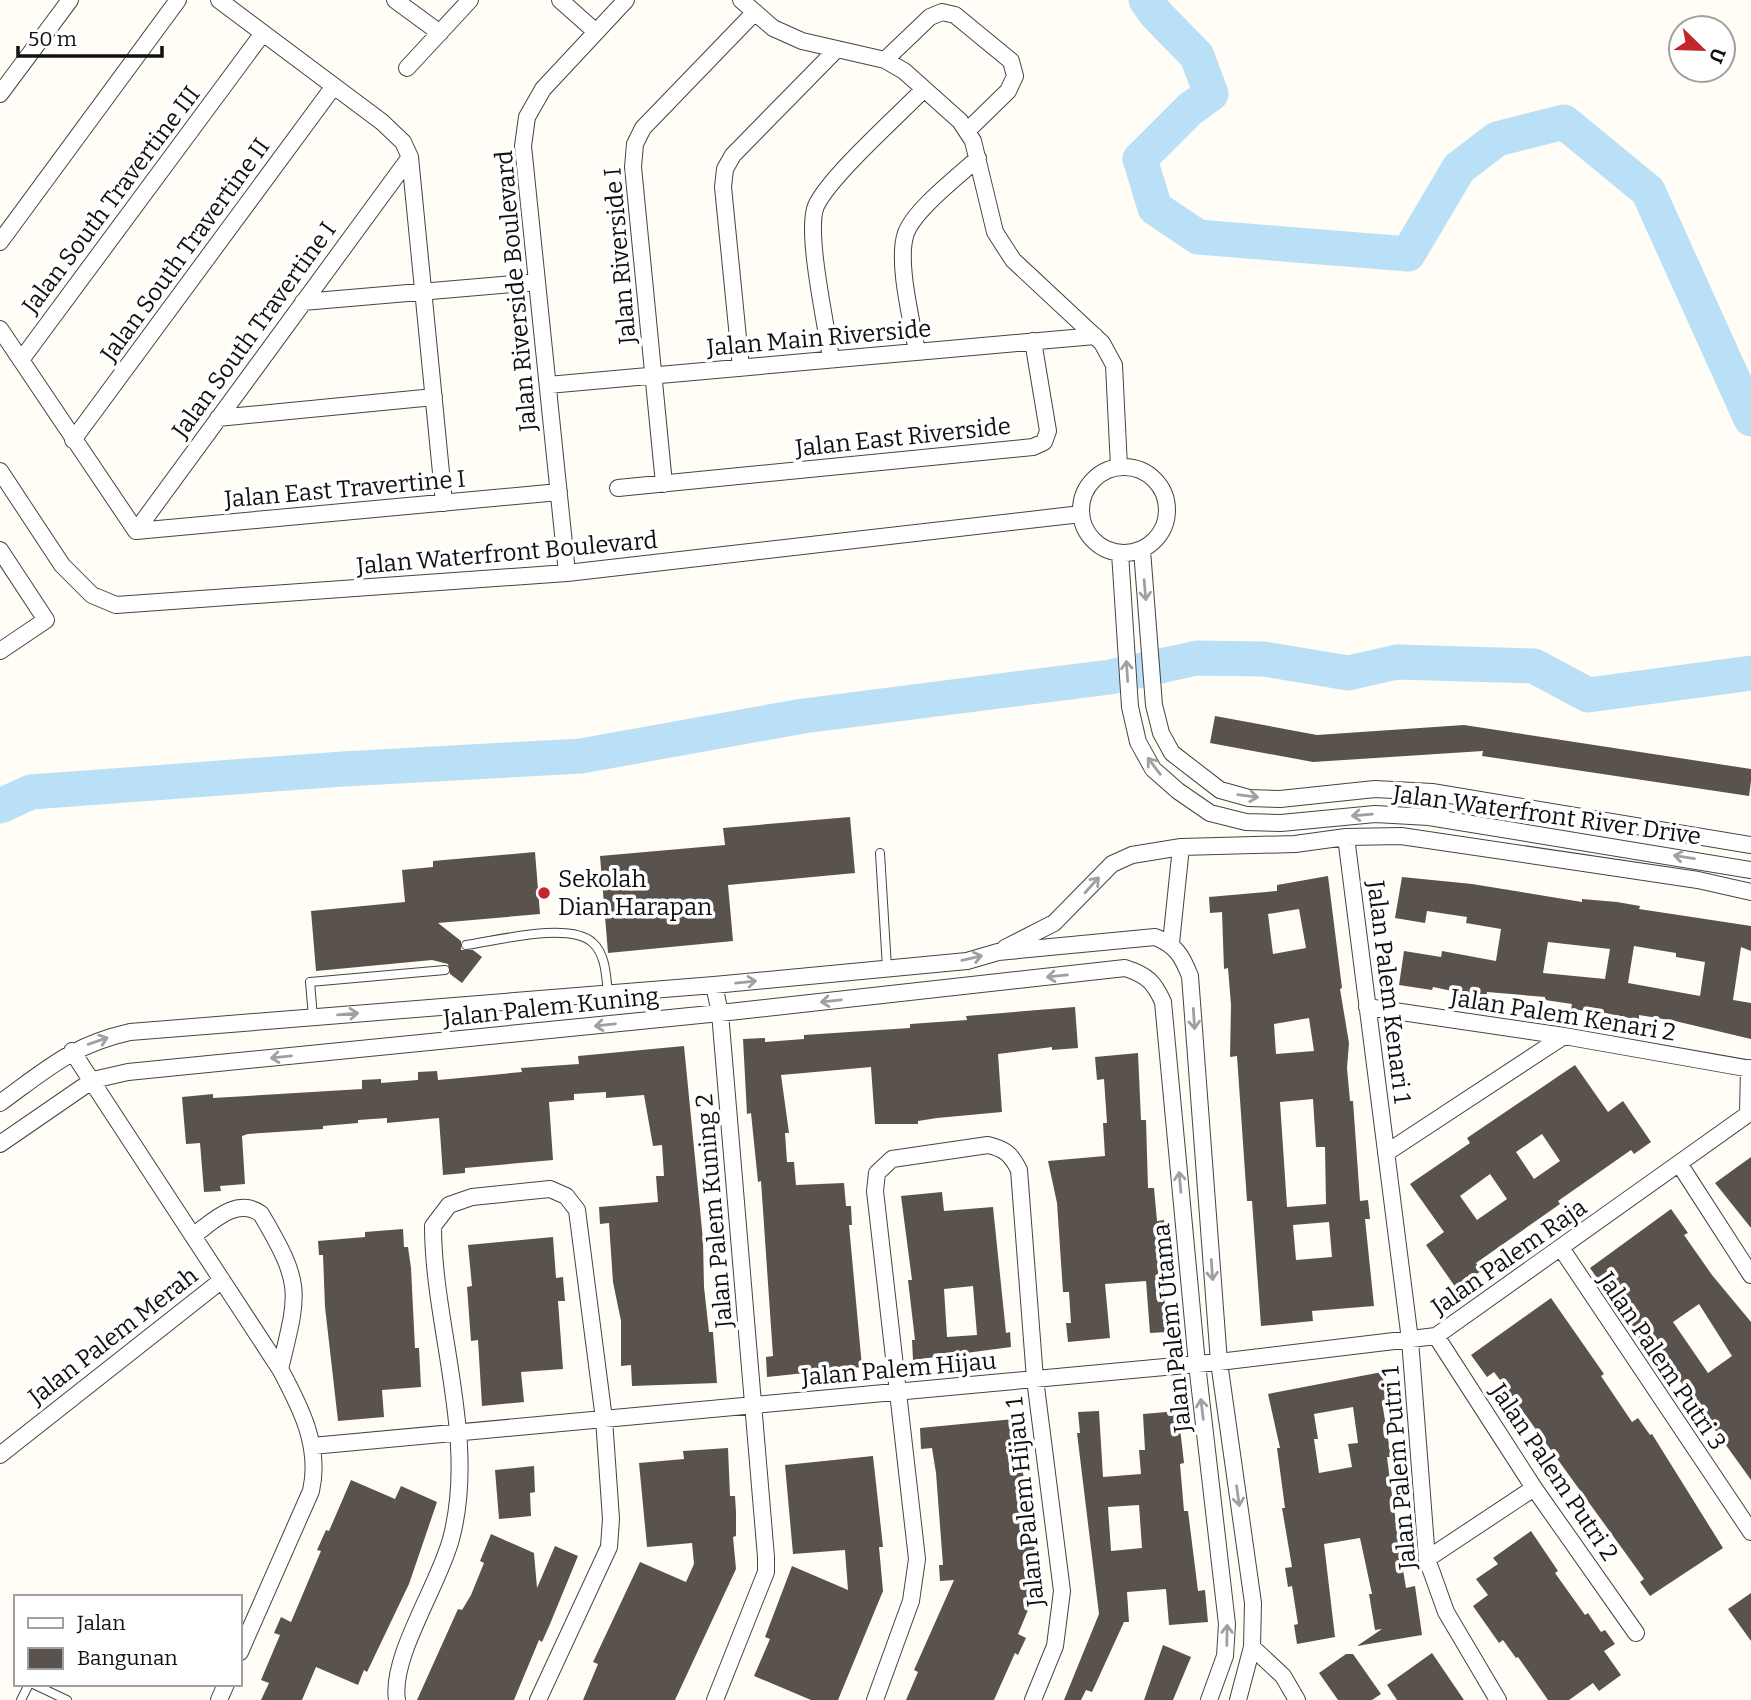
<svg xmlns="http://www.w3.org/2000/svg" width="1751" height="1700" viewBox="0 0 1751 1700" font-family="Bitter,serif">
  <rect width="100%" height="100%" fill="#fffdf5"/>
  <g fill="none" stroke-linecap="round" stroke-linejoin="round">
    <path stroke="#b9e0f7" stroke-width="35" d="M1146,0L1156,14L1197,56L1211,94L1190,109L1140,159L1155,208L1198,237L1408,254L1459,168L1497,139L1564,122L1648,191L1751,419
      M0,806L31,792L343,769L581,756L803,716L1110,677L1197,658L1264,659L1348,673L1397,662L1534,666L1588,695L1751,673"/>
  </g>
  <path fill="#5a524d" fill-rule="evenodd" d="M1215,716L1317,735L1464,725L1751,769V781L1749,796L1482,756L1483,751L1313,762L1210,743Z
    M850,817L855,873L728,885L733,941L608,953L600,856L725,845L723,828Z
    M535,852L540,914L438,923L461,941V950H473L482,957L462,983L450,974L448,964L432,960L316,971L311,911L405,902L402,870L433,867V861Z
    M1328,876L1342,988L1340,989L1349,1043L1347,1068L1350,1101H1353L1360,1201L1368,1200L1370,1219H1365L1374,1306L1312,1311L1313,1321L1261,1326L1252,1201H1247L1237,1056L1230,1057L1231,1005L1228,968L1224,969L1222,912L1210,913L1209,897L1277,891V885ZM1299,909L1306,948L1273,954L1268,914ZM1309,1018L1314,1051L1276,1054L1274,1024ZM1313,1099L1316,1147H1325L1326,1204L1287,1207L1280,1102ZM1329,1222L1332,1257L1296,1260L1293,1225Z
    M1402,877L1472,884L1582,902V899L1617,902L1640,906L1639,909L1751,926V951L1741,947L1733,1000L1751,1003V1039L1675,1021L1639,1015V1020L1586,1009V1011L1571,1009L1572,1004L1545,1000V997L1487,992L1486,998L1433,987L1432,990L1399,985L1404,951L1441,957L1442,951L1496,961L1501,929L1466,923L1467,917L1427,911L1425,923L1395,918ZM1548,942L1610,949L1605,979L1543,973ZM1634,946L1676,953V957L1705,962L1700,996L1628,983Z
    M1075,1007L1078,1048L1052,1050V1047L998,1054L1002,1112L937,1118L918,1121V1124H875L871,1067L781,1075L789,1133H785L787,1162H794L796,1185L844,1183L846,1206H851L852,1225H849L862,1367L767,1377L766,1357L773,1356L761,1181L758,1182L751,1113L747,1114L743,1039L765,1038V1042L804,1039V1035L910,1028V1024L967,1020L966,1016Z
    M684,1046L703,1240L704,1287L709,1332H713L717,1383L632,1386L631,1365L621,1366V1321L613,1282L609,1223L600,1224L599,1207L658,1202L656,1176H664L662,1145L653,1146L644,1095L606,1098V1092L574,1094V1100L549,1102L553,1160L465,1168V1173L443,1175L439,1118L387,1123V1118L358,1120V1123L323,1126V1129L248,1134L242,1136L245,1184L220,1186L221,1191L204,1192L200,1143L186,1144L182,1097L213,1094V1098L362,1089V1080L381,1079V1083L418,1080V1072L437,1071L438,1080L471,1077L522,1072L521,1068L579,1064L578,1056Z
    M1138,1053L1141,1120H1146L1148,1188H1154L1157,1221L1164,1220L1166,1250H1163V1279L1167,1332L1150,1333L1146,1281L1105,1284L1110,1338L1068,1342L1066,1323H1071L1069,1292H1063L1057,1203L1048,1161L1105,1156L1103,1123H1107L1104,1079L1097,1080L1095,1057Z
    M1575,1065L1608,1112L1623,1101L1651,1142L1634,1154L1631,1150L1558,1201L1560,1204L1476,1263L1481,1271L1456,1288L1426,1245L1444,1232L1410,1184L1470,1143L1467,1138ZM1542,1134L1560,1161L1534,1179L1516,1152ZM1490,1174L1507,1199L1477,1220L1460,1196Z
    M1751,1157V1228L1715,1183Z
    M942,1192L944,1211L993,1207L1006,1333L1010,1332L1011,1347L913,1360L912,1340H915L908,1280H912L901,1196ZM973,1286L977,1335L947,1337L944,1289Z
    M1671,1209L1688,1233L1684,1235L1712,1275L1751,1322V1480L1670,1367L1648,1340L1643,1344L1590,1268ZM1699,1304L1732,1356L1708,1373L1673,1322Z
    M403,1229L404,1247H408L411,1268L415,1348H419L421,1387L382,1390L384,1417L338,1421L325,1307L323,1255H319L318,1241L365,1237V1232Z
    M553,1237L556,1278L563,1277L565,1301H558L563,1369L521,1372L524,1402L482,1406L478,1340L471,1341L467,1287L472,1286L468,1245Z
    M1551,1298L1604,1374L1601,1376L1632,1422L1638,1418L1650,1435L1652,1434L1723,1548L1650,1596L1640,1582L1644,1579L1629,1558L1506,1388L1494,1372L1487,1377L1471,1355Z
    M1382,1372L1387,1401L1382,1402L1391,1457H1387L1390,1481L1398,1536L1402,1535L1406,1557L1401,1558L1406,1588L1415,1586L1422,1635L1357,1646L1382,1629L1375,1630L1369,1594H1372L1360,1538L1324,1544L1335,1637L1297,1644L1294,1625L1298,1624L1292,1586L1288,1587L1285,1568L1292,1567L1282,1508H1285L1277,1448H1280L1268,1394ZM1353,1407L1358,1443L1348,1444L1352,1467L1319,1473L1314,1439H1318L1314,1414Z
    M1099,1411L1103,1477L1141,1474L1139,1450H1145L1143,1414L1178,1411L1184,1463L1180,1464L1184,1511H1188L1198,1591L1205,1590L1208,1622L1169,1625L1166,1589L1127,1592L1129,1622H1124L1092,1692L1086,1690L1081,1700H1064L1099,1614L1077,1433H1080L1078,1412ZM1139,1505L1142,1548L1111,1551L1108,1507Z
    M1014,1419L1016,1452L1021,1451L1029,1535H1035L1041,1598H1033L1018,1634L1026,1638L1018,1655L1015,1653L994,1700H906L918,1672L914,1670L954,1580L940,1581L939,1565H943L936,1473L932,1448L921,1449L920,1428Z
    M728,1448L730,1496H735L736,1512V1536L733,1537L736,1569L675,1700H583L598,1664L593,1662L640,1562L686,1582L694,1564L692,1543L647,1547L639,1463L684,1459L683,1451Z
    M873,1456L883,1547H879L883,1591L838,1700H811L754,1676L770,1639L765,1637L792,1566L848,1590L845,1550L793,1554L785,1465Z
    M534,1466L535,1492L530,1493L531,1516L499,1519L495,1470Z
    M351,1480L395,1499L401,1486L437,1502L409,1584L367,1672L364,1670L358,1685L316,1667L302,1700H261L269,1683L261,1680L280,1635L274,1633L281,1617L291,1622L321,1551L317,1550L326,1530L329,1531Z
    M1531,1531L1558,1571L1555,1573L1585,1615L1588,1613L1601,1632L1605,1630L1615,1644L1604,1651L1621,1675L1599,1691L1593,1683L1569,1700H1548L1518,1657L1516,1658L1503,1640L1499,1643L1473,1606L1488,1595L1476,1579L1498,1564L1493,1558Z
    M491,1534L534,1553L537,1588L555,1546L578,1556L550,1624L542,1642L539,1640L514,1700H417L458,1609L462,1610L471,1595L484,1563L480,1561Z
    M1751,1593V1641L1728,1609Z
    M1163,1645L1191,1657L1173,1700H1144Z
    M1432,1653L1464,1700H1397L1387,1685Z
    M1346,1654H1353L1381,1694L1372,1700H1338L1319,1673Z"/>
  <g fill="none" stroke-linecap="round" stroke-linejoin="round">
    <defs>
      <path id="service" d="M880,853L887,968
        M466,945C496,941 570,921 593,943C606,955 606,977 608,993
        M313,1017L310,982L445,970
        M33,1684L67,1700
        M21,1700L29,1684"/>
      <path id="minor" d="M219,0L382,122L403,142L410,157L444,503
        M395,0L440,33
        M560,0L596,32
        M741,0L773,28L802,41L885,60L904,71L960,121L973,141L995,232L1013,260L1102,343L1114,365L1119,467
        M885,60L930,17L942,12L955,15L1011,61L1015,76L1008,91L967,131
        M407,68L470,0
        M0,94L70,0
        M0,242L178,0
        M303,302L537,282
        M0,329L136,531
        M917,352C912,321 896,261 906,233C915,209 959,176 978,158
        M831,359C827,328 805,232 816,206C829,177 899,115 924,89
        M21,360L263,33
        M741,368L723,187L725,169L733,155L837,49
        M548,385L1095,336
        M218,418L434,397
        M73,440L334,86
        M1081 510a43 43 0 1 1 86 0a43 43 0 1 1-86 0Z
        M0,471L62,565L92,595L116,605L567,573L1081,514
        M664,484L633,167L635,144L643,128L755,12
        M618,488L1033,447L1044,442L1048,431L1033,341
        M136,531L410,157
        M136,531L559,492
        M0,550L46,620L0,651
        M1142,550L1154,705L1161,733L1172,753L1220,790L1249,798L1280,799L1375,789L1432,792L1751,845
        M1120,553L1130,707L1138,742L1153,769L1178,791L1210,813L1246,822L1281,823L1375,814L1429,817L1751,870
        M567,573L523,146L527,117L543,89L626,0
        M1346,837L1410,1340L1427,1559L1446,1612L1498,1700
        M1171,943L1181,847
        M1005,948L1054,923L1112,864L1132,855L1181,847L1295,844L1346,837L1401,836L1698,880L1751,892
        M714,985L720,1013L766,1557V1572L715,1700
        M1367,1007L1564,1036L1751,1069
        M72,1051L280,1369C301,1408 321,1447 311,1491L240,1652
        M0,1103C47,1069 72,1045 130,1032L714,985L967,961L998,952L1155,937C1176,945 1182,956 1190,976L1219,1362L1253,1603L1252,1647L1238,1700
        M1748,1114L1749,1068
        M0,1144L93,1080L128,1072L720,1013L1125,968C1147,975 1154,982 1163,1002L1197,1364L1227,1624L1225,1656L1209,1700
        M1386,1153L1564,1036
        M1680,1165L1751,1275
        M193,1236C212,1222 237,1196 261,1214C303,1285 299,1291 280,1369
        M1561,1248L1751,1532
        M1436,1336L1534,1488L1636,1633
        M312,1446L1219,1362L1436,1336L1751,1112
        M0,1455L222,1280
        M1427,1559L1534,1488
        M1252,1647L1283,1676L1297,1700
        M219,1700L226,1684
        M397,1700C390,1657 439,1585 451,1539C478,1439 433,1326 433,1226L449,1205L472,1197L550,1189L566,1196L577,1210L604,1419L611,1519L609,1547L538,1700
        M875,1700L911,1601L917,1559L875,1191L877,1173L892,1159L988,1145C1005,1149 1011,1154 1019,1170L1035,1379L1062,1591L1055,1646L1033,1700"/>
    </defs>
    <use href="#service" stroke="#444" stroke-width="10"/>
    <use href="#minor" stroke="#444" stroke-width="18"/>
    <use href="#service" stroke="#fff" stroke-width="8"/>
    <use href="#minor" stroke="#fff" stroke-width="16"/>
  </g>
  <defs><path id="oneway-shaft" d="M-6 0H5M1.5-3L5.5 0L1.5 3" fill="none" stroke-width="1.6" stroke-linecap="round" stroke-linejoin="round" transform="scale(1.75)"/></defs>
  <g stroke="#a0a0a0">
    <use href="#oneway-shaft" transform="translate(1145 590) rotate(85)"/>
    <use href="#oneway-shaft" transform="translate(1127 671) rotate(-94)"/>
    <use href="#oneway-shaft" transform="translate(1154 766) rotate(-127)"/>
    <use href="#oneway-shaft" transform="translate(1248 796) rotate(8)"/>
    <use href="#oneway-shaft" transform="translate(1362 815) rotate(175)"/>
    <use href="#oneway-shaft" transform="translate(1684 857) rotate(-171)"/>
    <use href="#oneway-shaft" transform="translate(1092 885) rotate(-48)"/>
    <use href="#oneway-shaft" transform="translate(972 958) rotate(-13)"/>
    <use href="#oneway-shaft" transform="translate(1057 976) rotate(174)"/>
    <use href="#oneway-shaft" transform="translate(746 982) rotate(-6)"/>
    <use href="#oneway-shaft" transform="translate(831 1001) rotate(174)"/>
    <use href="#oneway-shaft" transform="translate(348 1014) rotate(-5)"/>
    <use href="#oneway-shaft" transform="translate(1194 1019) rotate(86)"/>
    <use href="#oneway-shaft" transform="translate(605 1025) rotate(174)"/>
    <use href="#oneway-shaft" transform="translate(98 1041) rotate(-19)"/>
    <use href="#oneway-shaft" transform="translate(281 1057) rotate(174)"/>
    <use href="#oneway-shaft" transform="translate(1180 1182) rotate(-95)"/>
    <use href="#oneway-shaft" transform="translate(1212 1270) rotate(86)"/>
    <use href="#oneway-shaft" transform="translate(1202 1409) rotate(-97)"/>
    <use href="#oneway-shaft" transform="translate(1238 1496) rotate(82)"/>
    <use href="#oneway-shaft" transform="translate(1227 1635) rotate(-89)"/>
  </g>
  <circle fill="#c4262e" stroke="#fff" stroke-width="2.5" cx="544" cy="893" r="7"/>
  <g text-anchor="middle" stroke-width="7" stroke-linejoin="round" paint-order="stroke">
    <g font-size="24" fill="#111" stroke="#fff">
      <text transform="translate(111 200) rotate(-53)" y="8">Jalan South Travertine III</text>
      <text transform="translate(185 250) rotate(-54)" y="8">Jalan South Travertine II</text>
      <text transform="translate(620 256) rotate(-95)" y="8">Jalan Riverside I</text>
      <text transform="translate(516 291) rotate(-95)" y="8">Jalan Riverside Boulevard</text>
      <text transform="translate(254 330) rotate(-54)" y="8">Jalan South Travertine I</text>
      <text transform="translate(819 338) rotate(-5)" y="8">Jalan Main Riverside</text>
      <text transform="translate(903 437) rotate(-6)" y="8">Jalan East Riverside</text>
      <text transform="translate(345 489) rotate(-5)" y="8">Jalan East Travertine I</text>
      <text transform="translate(507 553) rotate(-5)" y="8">Jalan Waterfront Boulevard</text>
      <text transform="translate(1547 815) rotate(8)" y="8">Jalan Waterfront River Drive</text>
      <text transform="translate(1389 992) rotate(83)" y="8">Jalan Palem Kenari 1</text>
      <text transform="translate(551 1007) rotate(-6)" y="8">Jalan Palem Kuning</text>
      <text transform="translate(1563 1015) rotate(9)" y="8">Jalan Palem Kenari 2</text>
      <text transform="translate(714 1211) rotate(-95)" y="8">Jalan Palem Kuning 2</text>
      <text transform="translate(1509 1257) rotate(-35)" y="8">Jalan Palem Raja</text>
      <text transform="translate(1172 1328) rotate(-96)" y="8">Jalan Palem Utama</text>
      <text transform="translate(113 1336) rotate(-38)" y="8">Jalan Palem Merah</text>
      <text transform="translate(1662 1361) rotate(56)" y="8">Jalan Palem Putri 3</text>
      <text transform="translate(899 1369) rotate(-5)" y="8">Jalan Palem Hijau</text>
      <text transform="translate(1399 1468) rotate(-95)" y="8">Jalan Palem Putri 1</text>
      <text transform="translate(1554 1472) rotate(56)" y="8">Jalan Palem Putri 2</text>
      <text transform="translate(1025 1502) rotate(-96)" y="8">Jalan Palem Hijau 1</text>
    </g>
    <g font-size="24" fill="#111" stroke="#fff" text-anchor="start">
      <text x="558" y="887">Sekolah<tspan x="558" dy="28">Dian Harapan</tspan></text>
    </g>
  </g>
  <rect x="14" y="1595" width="228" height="91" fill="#ffffff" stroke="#a0a0a0" stroke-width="2"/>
  <rect x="28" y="1618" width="35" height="10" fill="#ffffff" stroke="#a0a0a0" stroke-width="2"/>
  <text x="77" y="1630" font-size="21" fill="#111111">Jalan</text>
  <rect x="28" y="1648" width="35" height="21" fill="#5a524d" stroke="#a0a0a0" stroke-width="2"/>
  <text x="77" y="1665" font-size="21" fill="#111111">Bangunan</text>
  <g transform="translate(1702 49) rotate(113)"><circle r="33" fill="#ffffff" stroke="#a0a0a0" stroke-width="2"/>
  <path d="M0-5L12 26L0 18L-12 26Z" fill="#c4262e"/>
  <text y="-10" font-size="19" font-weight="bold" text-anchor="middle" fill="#111111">U</text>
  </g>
  <path d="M18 46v10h144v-10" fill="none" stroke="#111111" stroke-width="3.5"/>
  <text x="28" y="46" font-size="21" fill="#111111" stroke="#ffffff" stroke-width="5" paint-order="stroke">50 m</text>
</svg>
